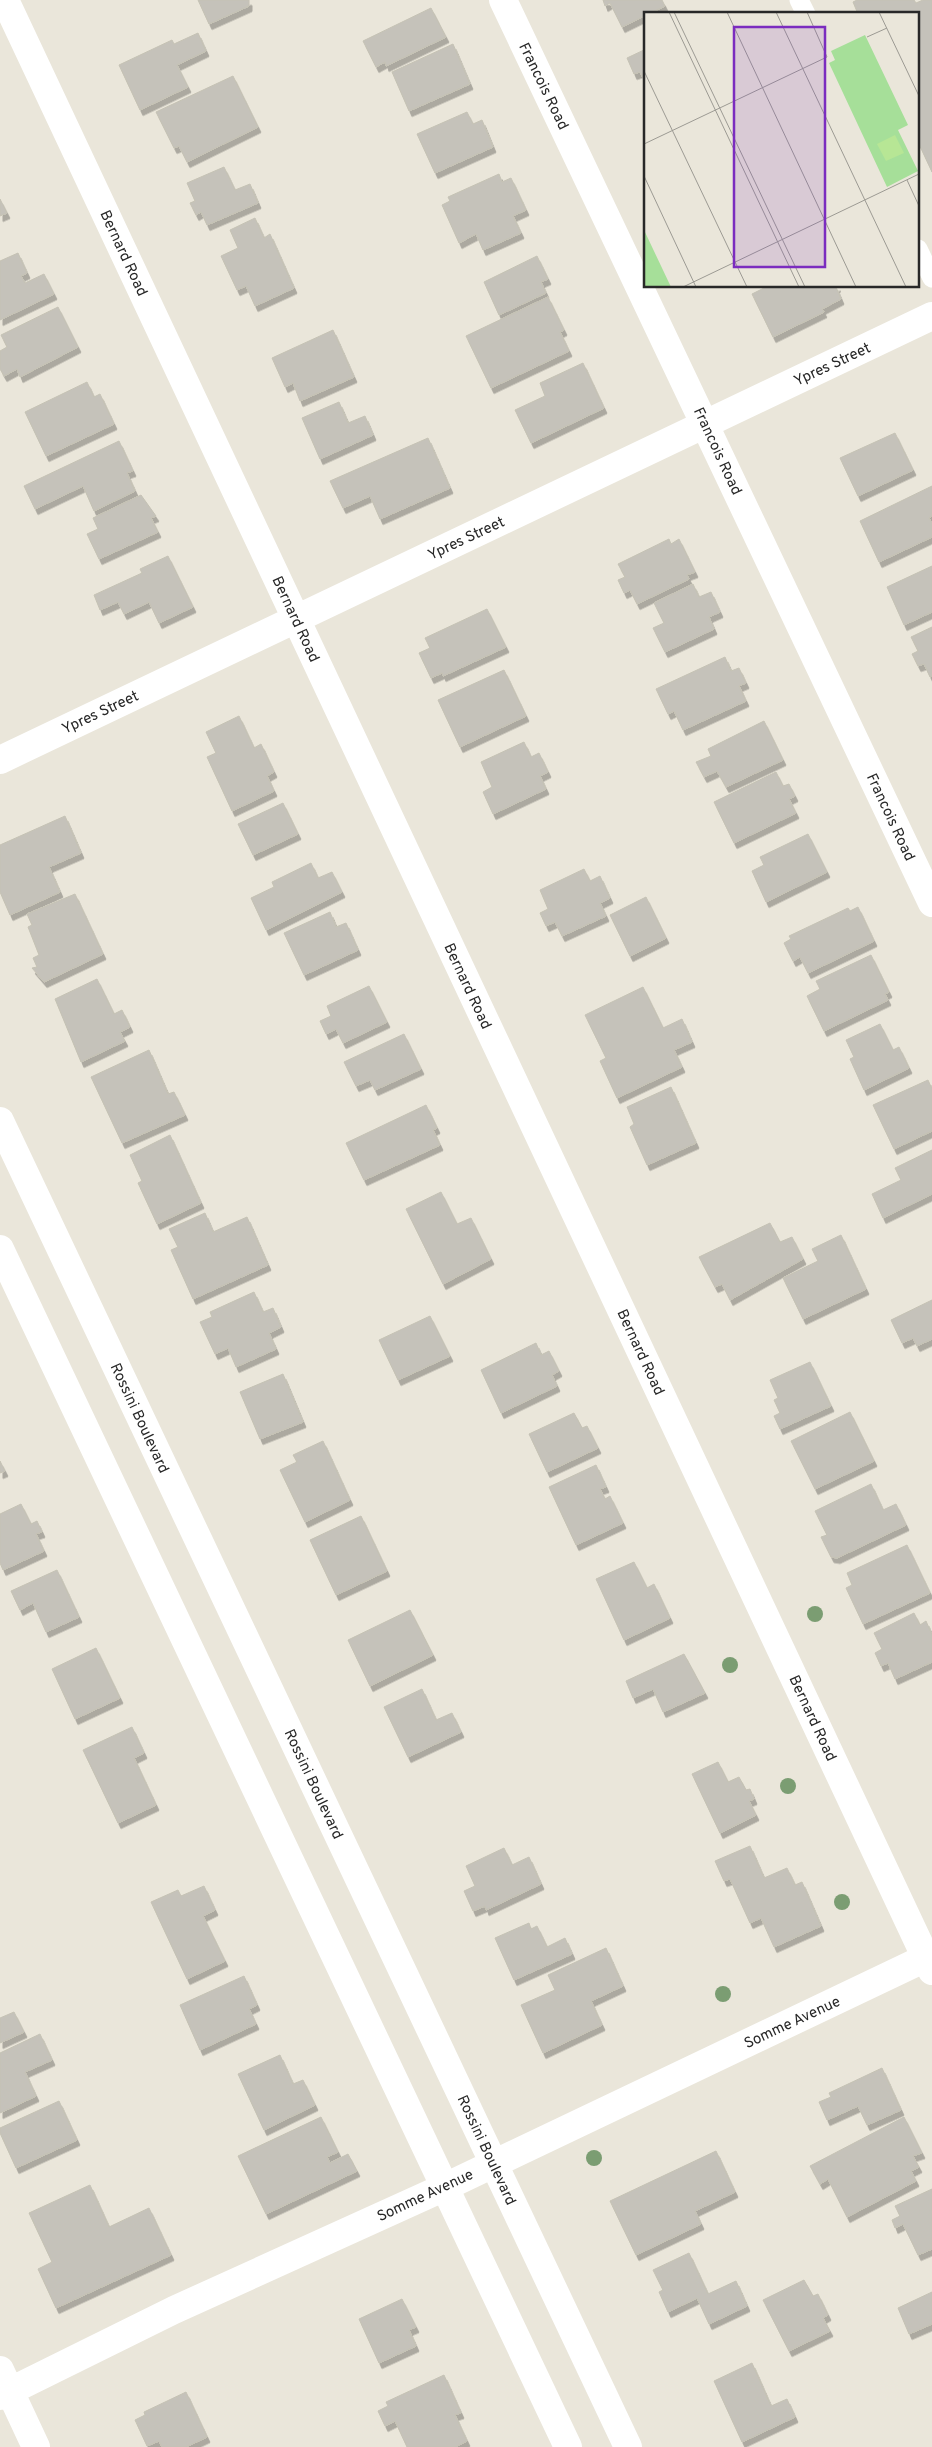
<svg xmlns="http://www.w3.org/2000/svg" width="932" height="2447" viewBox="0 0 932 2447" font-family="Overpass,sans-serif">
  <defs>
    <filter id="shadow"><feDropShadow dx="3" dy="5.5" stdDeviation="0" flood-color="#0004"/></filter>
  </defs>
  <rect width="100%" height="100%" fill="#eae6da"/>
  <path fill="#c5c2ba" stroke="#c5c2b4" filter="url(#shadow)" d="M198,0H249V6L209,24Z
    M603,0H662L665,6L622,27L610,3L605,6Z
    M857,0H914L916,3L923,0H932V172L918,142V14H858L853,2Z
    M431,8L446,37L386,66L385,62L376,67L363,41Z
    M198,33L206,51L177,65L188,87L140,110L119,65L172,40L174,44Z
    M453,44L470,84L409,111L392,72Z
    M646,49V84L640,72L634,74L627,58Z
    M233,76L258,127L187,162L179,146L174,148L156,112Z
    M467,112L473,124L482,120L493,147L435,173L417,134Z
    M224,167L235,190L250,184L258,203L207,225L201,212L196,215L190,203L195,201L187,183Z
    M499,174L502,182L511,178L526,210L513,216L521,233L483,250L476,234L459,243L442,205L450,201L448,197Z
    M0,199L7,213L0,216Z
    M255,218L264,238L270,234L294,288L255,306L246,286L237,290L221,256L238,248L230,230Z
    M18,253L27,273L21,276L25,283L44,274L54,294L0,320V261Z
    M537,256L548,279L541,282L546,293L499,315L484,282Z
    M768,286H838L836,287L841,299L822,309L824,312L773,337L752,294Z
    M548,297L564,330L560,332L569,351L491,388L466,336Z
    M58,307L78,347L20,377L17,369L4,376L0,369V351L7,347L1,335Z
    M333,330L354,377L300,401L293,383L285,387L272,358Z
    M583,363L604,408L531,443L515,410L545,396L540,383Z
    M87,382L94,397L100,394L114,424L46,456L25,412Z
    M339,402L348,423L365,416L373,435L320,459L302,418Z
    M895,433L913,470L858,496L840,458Z
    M428,438L450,488L380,519L370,496L343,508L330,481Z
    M119,441L133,471L127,473L135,491L94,511L83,486L35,509L24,486Z
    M932,486V516L929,518L932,523V537L879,562L860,521Z
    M141,495L156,516L151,518L158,532L99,559L87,534L98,529L93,518Z
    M669,539L671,544L679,539L695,572L687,575L689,579L637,604L630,590L624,593L618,580L625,577L618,564Z
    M168,556L193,607L159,623L149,602L124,614L118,602L100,610L94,595L142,573L140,569Z
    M932,566V612L904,625L887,587Z
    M693,584L699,597L711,592L720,612L709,617L714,629L665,652L653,628L664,623L654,603Z
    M487,609L506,647L443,676L442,673L431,678L419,653L430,648L425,638Z
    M932,627V676L930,677L924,664L918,666L912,654L918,651L911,637Z
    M725,657L731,671L739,668L746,683L739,686L746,701L683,730L674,711L668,714L656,689Z
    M504,670L526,716L460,747L438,700Z
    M239,716L254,748L261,744L274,772L267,776L274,791L232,811L207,757L216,753L206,732Z
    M764,721L783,760L726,787L717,771L704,777L696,762L711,756L708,749Z
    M524,742L531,757L539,753L548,772L540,776L546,789L493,814L483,792L492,787L481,762Z
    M776,772L783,786L789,784L795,796L789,799L796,813L734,843L714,802Z
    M283,803L298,834L253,855L238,824Z
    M65,816L81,853L49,867L60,892L10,915L0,892V845Z
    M808,834L827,872L766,902L752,871L764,865L760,857Z
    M311,863L318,878L332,872L342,892L266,930L251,898L274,887L272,882Z
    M584,869L590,881L600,876L610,898L600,903L606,916L562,936L555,922L546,926L540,913L548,909L540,890Z
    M75,894L103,954L44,982L32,968L37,967L33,958L39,955L28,927L32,925L27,914Z
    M646,897L666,938L630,956L610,915Z
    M858,907L874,941L808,973L800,957L793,961L784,943L791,939L789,936L848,908L850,911Z
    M330,912L336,927L346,923L358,950L304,975L284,933Z
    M871,955L889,992L885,994L888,1000L824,1031L807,996L820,989L816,981Z
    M97,979L114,1014L122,1010L130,1027L120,1032L125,1041L81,1062L55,999Z
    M369,986L387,1022L343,1043L336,1029L326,1034L320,1021L331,1016L327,1006Z
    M643,987L663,1028L682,1019L692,1042L674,1050L682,1067L617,1098L600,1061L606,1058L585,1015Z
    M880,1024L893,1050L899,1047L909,1068L864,1090L850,1059L854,1057L846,1040Z
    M404,1034L421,1069L375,1090L370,1080L356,1086L344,1062Z
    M149,1050L168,1094L174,1092L185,1115L122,1143L91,1077Z
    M928,1080L932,1089V1131L894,1149L873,1105Z
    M671,1087L696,1143L647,1165L630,1127L634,1124L627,1107Z
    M426,1105L437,1128L433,1130L440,1145L364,1180L346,1143Z
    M170,1135L201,1203L157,1224L138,1183L142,1181L130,1155Z
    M932,1150V1194L883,1218L872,1194L901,1180L895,1168Z
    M441,1192L457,1224L471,1218L491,1259L443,1284L406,1209Z
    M205,1213L213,1232L247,1217L268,1265L193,1299L171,1250L178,1247L169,1229Z
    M770,1223L780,1242L792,1237L803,1259L730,1300L722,1284L715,1287L699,1257Z
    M841,1235L866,1289L803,1319L783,1278L818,1261L812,1249Z
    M254,1292L263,1312L273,1308L281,1327L269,1333L276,1349L236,1367L228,1348L215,1354L200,1322L212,1317L210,1312Z
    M932,1300V1339L917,1346L913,1338L902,1343L891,1320Z
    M430,1316L450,1356L398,1380L379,1340Z
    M536,1343L541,1355L549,1351L559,1371L552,1375L557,1386L501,1413L481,1370Z
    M810,1362L831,1406L780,1429L774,1416L780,1413L774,1400L778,1398L770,1380Z
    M283,1374L303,1422L260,1439L240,1392Z
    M850,1412L874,1461L815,1489L791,1441Z
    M574,1413L582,1428L587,1426L598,1448L547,1472L529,1434Z
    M323,1441L350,1500L305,1522L280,1470L297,1462L293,1455Z
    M0,1461L5,1471L0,1473Z
    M596,1465L606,1487L600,1489L605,1499L610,1496L623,1523L576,1545L549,1487Z
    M871,1484L883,1510L896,1504L906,1525L837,1558L831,1557L821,1537L827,1535L815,1511Z
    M21,1504L31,1524L37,1521L42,1532L36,1534L44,1551L3,1570L0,1563V1514Z
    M361,1516L387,1571L336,1595L310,1540Z
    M907,1545L930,1593L863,1624L846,1588L852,1585L847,1573Z
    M634,1562L647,1588L654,1584L670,1618L624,1640L596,1579Z
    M57,1570L79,1617L46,1632L33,1603L20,1610L11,1591Z
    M410,1610L433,1655L370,1686L348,1640Z
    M914,1613L920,1625L926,1621L932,1635V1662L895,1679L888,1663L881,1666L875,1653L882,1649L874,1633Z
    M96,1648L120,1698L75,1719L52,1669Z
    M684,1654L705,1693L663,1712L653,1689L633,1698L626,1681Z
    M422,1689L436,1720L452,1713L461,1732L408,1757L384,1707Z
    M132,1727L144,1753L134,1758L156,1805L118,1823L83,1750Z
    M718,1762L728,1782L739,1777L746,1790L750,1789L754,1799L749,1801L756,1815L720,1833L692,1774Z
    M750,1846L764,1878L787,1868L795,1885L802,1882L821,1926L774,1947L761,1918L750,1923L730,1879L724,1881L715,1861Z
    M504,1848L512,1865L529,1857L541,1884L486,1910L485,1906L473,1911L464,1891L475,1886L466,1866Z
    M204,1886L215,1910L203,1916L225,1961L187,1979L151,1902L178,1890L181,1896Z
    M529,1923L531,1929L537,1926L547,1947L565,1938L572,1954L514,1980L495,1938Z
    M606,1948L623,1986L591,2001L602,2025L543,2053L521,2005L555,1990L548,1975Z
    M244,1976L257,2005L249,2009L256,2024L200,2050L180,2005Z
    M14,2012L24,2032L0,2043V2018Z
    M40,2034L52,2060L25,2072L36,2096L0,2113V2053Z
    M280,2055L293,2084L303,2080L315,2105L264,2130L238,2074Z
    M882,2068L901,2110L867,2125L858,2106L827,2120L819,2102L831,2097L829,2093Z
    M59,2101L77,2140L16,2168L0,2133V2128Z
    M321,2117L338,2152L327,2157L330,2163L348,2154L357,2171L266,2214L238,2156Z
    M904,2117L922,2153L913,2156L919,2167L911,2171L916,2181L847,2217L828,2179L820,2184L810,2166Z
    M716,2151L735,2192L695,2211L701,2224L636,2255L610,2201Z
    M90,2185L109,2227L149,2208L171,2255L56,2308L38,2269L52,2262L29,2213Z
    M932,2189V2249L918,2255L903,2224L895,2228L892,2220L900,2216L895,2206Z
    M689,2253L708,2294L736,2281L747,2306L709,2324L697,2298L668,2312L659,2292L663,2290L653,2270Z
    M804,2280L813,2296L818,2294L828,2315L823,2318L830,2331L789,2351L763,2300Z
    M932,2292V2324L909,2334L898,2308Z
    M402,2299L416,2327L409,2330L416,2346L379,2363L359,2319Z
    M752,2363L771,2406L787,2399L795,2417L742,2442L714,2381Z
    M444,2375L461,2413L455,2415L467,2441L455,2447H407L395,2421L385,2426L378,2411L388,2406L386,2402Z
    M186,2392L207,2437L186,2447H162L159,2441L147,2446L135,2420L145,2415L144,2412Z"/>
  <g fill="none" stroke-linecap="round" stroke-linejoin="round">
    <path stroke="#fff" stroke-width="19" d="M799,0L806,14
      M918,249L932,278"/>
    <path stroke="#fff" stroke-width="28" d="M5,0L932,1971
      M503,0L932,903
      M0,760L932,316
      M0,1121L628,2447
      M0,1249L568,2447
      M0,2370L36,2447
      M0,2396L174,2310L445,2187L932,1955"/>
  </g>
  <g fill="#7b9d72">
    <circle cx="815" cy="1614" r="8"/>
    <circle cx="730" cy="1665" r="8"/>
    <circle cx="788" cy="1786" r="8"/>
    <circle cx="842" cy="1902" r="8"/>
    <circle cx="723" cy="1994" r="8"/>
    <circle cx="594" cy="2158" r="8"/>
  </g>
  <g text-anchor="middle" stroke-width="4" stroke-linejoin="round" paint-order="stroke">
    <g font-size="15" fill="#282828" stroke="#fff">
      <text transform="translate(544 86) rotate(64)" y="5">Francois Road</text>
      <text transform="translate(124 253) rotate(65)" y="5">Bernard Road</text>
      <text transform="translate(832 364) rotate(-25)" y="5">Ypres Street</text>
      <text transform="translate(718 451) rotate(65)" y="5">Francois Road</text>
      <text transform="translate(466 538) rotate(-25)" y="5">Ypres Street</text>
      <text transform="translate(296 619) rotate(65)" y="5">Bernard Road</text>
      <text transform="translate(100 712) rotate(-25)" y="5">Ypres Street</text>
      <text transform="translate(891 817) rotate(65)" y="5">Francois Road</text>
      <text transform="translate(468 986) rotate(65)" y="5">Bernard Road</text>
      <text transform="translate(641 1352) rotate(65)" y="5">Bernard Road</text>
      <text transform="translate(140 1418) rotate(65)" y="5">Rossini Boulevard</text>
      <text transform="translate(813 1718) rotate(65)" y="5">Bernard Road</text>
      <text transform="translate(314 1784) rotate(65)" y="5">Rossini Boulevard</text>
      <text transform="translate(792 2022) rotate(-25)" y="5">Somme Avenue</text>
      <text transform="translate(487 2150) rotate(65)" y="5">Rossini Boulevard</text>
      <text transform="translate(425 2195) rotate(-25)" y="5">Somme Avenue</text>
    </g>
  </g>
  <g transform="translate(644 12)">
    <rect width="275" height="275" fill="#eae6da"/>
    <path d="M221,23L264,113L254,118L274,159L243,175L185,51L191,48L187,39ZM0,218L27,275H0Z" fill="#a6df99"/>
    <path d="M251,123L260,141L242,149L233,132Z" fill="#b7e695"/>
    <path fill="none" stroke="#9c9a93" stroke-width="1" d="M25,0L155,275M30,0L161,275M83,0L212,275M132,0L262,275M235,0L275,84M223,25L243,16M0,59L103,275M0,132L183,45L163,0M0,164L52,275M263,168L275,194M39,275L275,162"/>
    <path fill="#7b2cbf" fill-opacity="0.15" stroke="#7b2cbf" stroke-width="2.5" d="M90,15H181V255H90Z"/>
    <rect width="275" height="275" fill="none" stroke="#282828" stroke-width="2.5"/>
  </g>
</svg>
